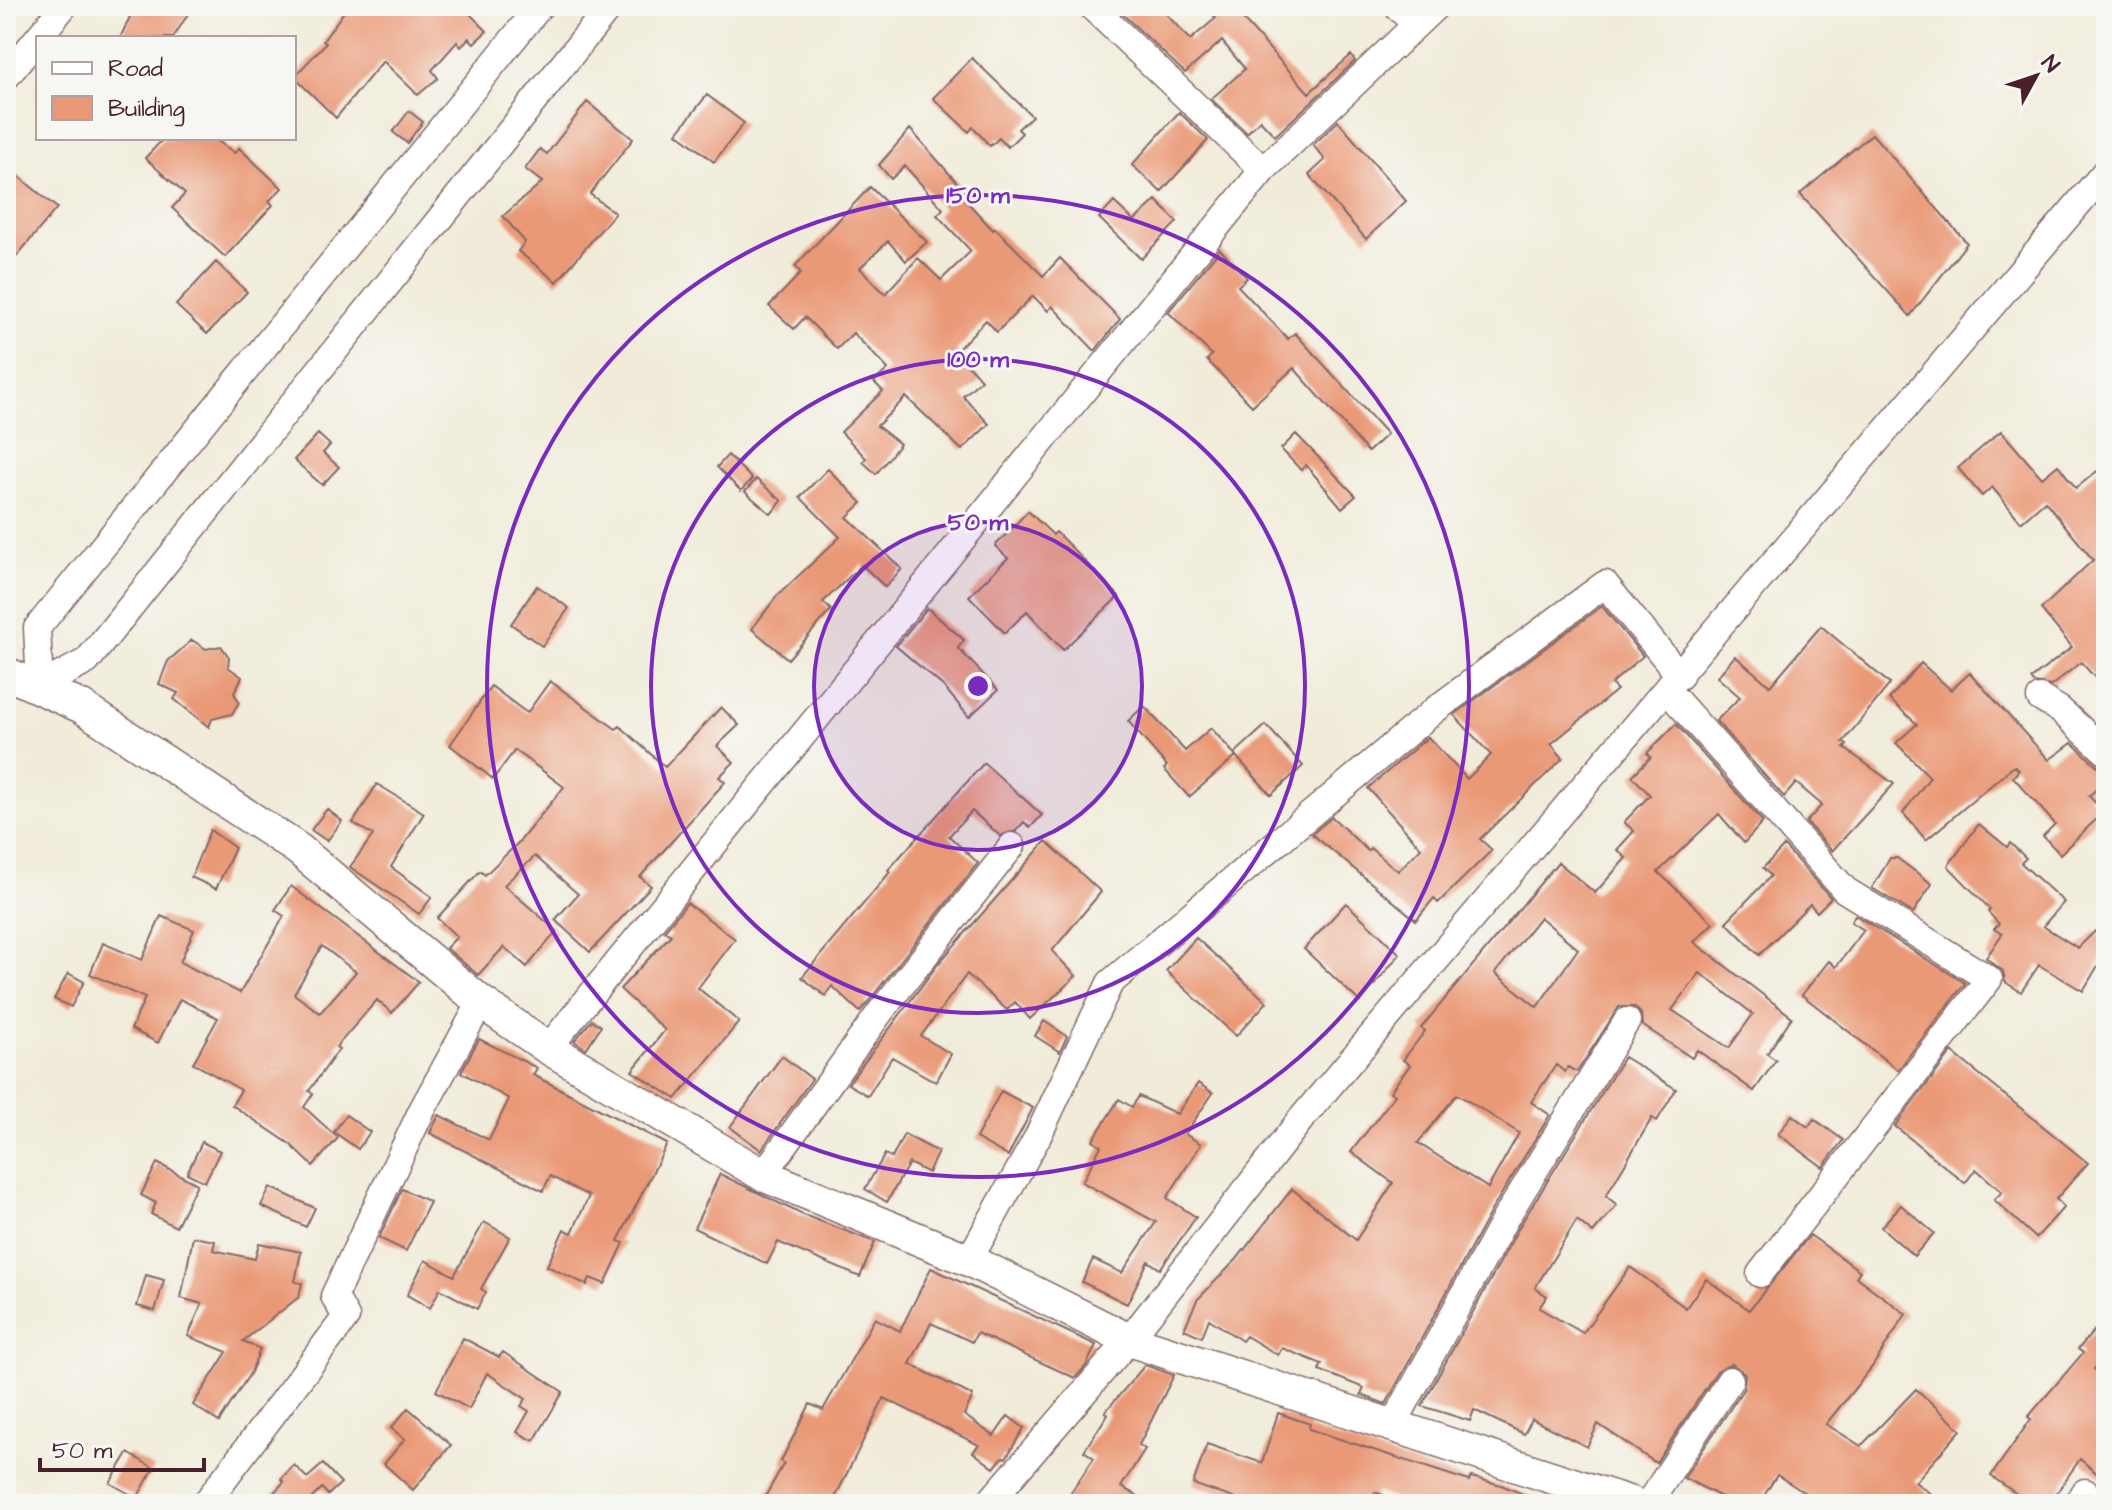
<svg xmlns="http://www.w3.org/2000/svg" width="2112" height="1510" viewBox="0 0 2112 1510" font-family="'Architects Daughter',sans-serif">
  <rect width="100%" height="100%" fill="#f6f6f2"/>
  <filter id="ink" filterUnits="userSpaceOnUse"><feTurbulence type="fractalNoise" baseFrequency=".0125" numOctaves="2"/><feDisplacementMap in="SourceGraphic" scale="16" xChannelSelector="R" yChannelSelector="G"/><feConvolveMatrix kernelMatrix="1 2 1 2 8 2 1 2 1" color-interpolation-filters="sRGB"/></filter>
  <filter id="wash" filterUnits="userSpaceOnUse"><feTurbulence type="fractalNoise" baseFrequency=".006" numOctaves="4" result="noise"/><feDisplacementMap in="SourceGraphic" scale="32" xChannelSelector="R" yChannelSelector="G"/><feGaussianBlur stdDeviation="1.8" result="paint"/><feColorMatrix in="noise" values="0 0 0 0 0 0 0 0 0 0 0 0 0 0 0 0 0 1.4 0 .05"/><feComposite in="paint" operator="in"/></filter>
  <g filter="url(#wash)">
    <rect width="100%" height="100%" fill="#f1ecda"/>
    <g id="blocks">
      <path fill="#ea9976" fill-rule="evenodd" d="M135,6H193L173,38H120Z
        M348,6H462L487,31L474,43L469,38L461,47L457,42L432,70L438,78L418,95L383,61L336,118L294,77L326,43L323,41Z
        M1114,6H1159L1190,40L1216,18L1205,6H1231L1309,93L1351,55L1355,61L1275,136L1260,120L1247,133L1211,99L1245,69L1222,41L1185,73Z
        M972,58L1032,116L1018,129L1022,133L1008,147L999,138L990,146L973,127L969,132L933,98Z
        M707,95L744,123L714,162L677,133Z
        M587,102L633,139L590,194L615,213L557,282L518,251L525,242L503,216L542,182L525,169L540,149L547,154Z
        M409,111L423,122L407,143L393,132Z
        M1179,112L1208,140L1161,192L1132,165Z
        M1338,121L1406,201L1366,239L1309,175L1325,160L1313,145Z
        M910,129L962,188L958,192L993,230L995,228L1043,276L1060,258L1120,319L1095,351L1052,306L1048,311L1033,296L997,332L986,320L956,351L981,380L963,396L989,424L962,450L906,397L877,426L900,444L876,474L863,462L866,458L841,432L883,391L874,382L888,369L853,333L837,349L805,317L794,329L769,306L801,273L795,266L870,187L927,242L906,261L888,241L860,268L885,294L918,258L941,280L971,251L937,215L943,209L905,166L891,179L879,165Z
        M1872,134L1967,243L1910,316L1800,194Z
        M164,138H213L235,153L239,148L282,188L269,201L273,205L225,257L172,208L185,194L145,158Z
        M6,166L57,208L6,269Z
        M1156,200L1177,222L1141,259L1099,218L1114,202L1134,221Z
        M1220,249L1247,278L1238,286L1288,339L1295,333L1387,434L1368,452L1294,368L1252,406L1207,360L1212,355L1168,312Z
        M216,262L247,292L207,334L176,305Z
        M2001,431L2042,478L2058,465L2076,488L2106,464V690L2081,662L2051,686L2034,683L2031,679L2072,647L2041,609L2093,560L2045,501L2021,522L1992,487L1982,496L1958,468Z
        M318,434L330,445L323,453L339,467L322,485L294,460Z
        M1296,434L1356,496L1342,508L1306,465L1301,470L1281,449Z
        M728,455L752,479L741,491L717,467Z
        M828,469L862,503L847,517L902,569L885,587L862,565L823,602L831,610L788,659L752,629L777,596L840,537L800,497Z
        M756,479L782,501L771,514L745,492Z
        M1028,511L1053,535L1056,532L1119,596L1063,650L1027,611L1005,633L969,596L1008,558L995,546Z
        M537,586L569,608L542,646L511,624Z
        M1602,606L1643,656L1611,684L1617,690L1551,744L1563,758L1480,839L1492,850L1438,903L1434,898L1416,920L1312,834L1332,817L1368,851L1370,848L1398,871L1421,848L1368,788L1428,737L1467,779L1491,755L1454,715Z
        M927,608L964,640L958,648L998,690L969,717L944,687L896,646Z
        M1821,626L1890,684L1843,742L1847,745L1844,748L1894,784L1832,851L1806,822L1822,805L1796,783L1784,797L1716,721L1740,697L1717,677L1735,656L1770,686Z
        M192,640L206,649L221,646L229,657L228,667L242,677L234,693L239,702L232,714L212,719L209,727L174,699L178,693L159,684L168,661Z
        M1921,663L1951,690L1970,673L2049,760L2072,743L2106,774V780L2089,796L2104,812L2060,854L2043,836L2055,824L2013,777L2019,770L2014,766L1926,840L1903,813L1930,777L1896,743L1917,724L1889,699Z
        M550,681L616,729L620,726L665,767L721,707L739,725L717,746L734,762L719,777L725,782L640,877L651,886L590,952L555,920L578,894L535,856L504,885L557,931L527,967L504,947L478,975L446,948L457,937L437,918L480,871L485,875L519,842L564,787L515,750L493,779L450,745L491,686L527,713Z
        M1144,706L1185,751L1211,728L1236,756L1189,797L1164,769L1167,766L1128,721Z
        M1676,724L1763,822L1744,843L1719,814L1658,872L1713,923L1694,942L1792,1017L1767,1054L1776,1060L1754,1091L1697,1050L1692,1058L1642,1025L1641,1014L1635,1007H1619L1577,1072L1568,1067L1565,1072L1556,1065L1531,1102L1550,1115L1491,1211L1386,1404L1361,1395L1364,1388L1319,1370L1322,1364L1282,1348L1278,1355L1246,1336L1242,1341L1209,1319L1202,1337L1184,1329L1197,1300L1236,1260L1292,1189L1356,1240L1393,1183L1351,1152L1395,1095L1390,1092L1410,1065L1403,1060L1425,1031L1421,1028L1558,862L1595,893L1626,858L1617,850L1634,831L1624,822L1650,795L1632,776L1651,757L1647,753ZM1540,917L1578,949L1537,1007L1495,973ZM1700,973L1753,1014L1729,1048L1672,1010ZM1457,1094L1519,1133L1488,1188L1418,1143Z
        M1266,725L1303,766L1271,795L1234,754Z
        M984,763L1042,815L1030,828L1024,822L1016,831L1000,836L972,811L949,836L978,863L860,1012L832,986L825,996L802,977L890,872L888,870Z
        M377,784L424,813L391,867L432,897L419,914L350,867L373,835L353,823Z
        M327,809L342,821L327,841L311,830Z
        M1979,824L2007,847L2010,843L2026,858L2021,863L2064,902L2043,926L2078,948L2095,931L2106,940V952L2083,991L2039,965L2021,992L2005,982L2003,971L1986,958L2002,934L1994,929L1999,924L1988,912L1990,909L1948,866Z
        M210,830L235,848L216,889L191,877Z
        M1046,841L1101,892L1052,951L1076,976L1030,1019L1015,1002L1007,1010L967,974L921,1036L951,1054L936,1082L892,1057L868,1096L848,1084L938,964Z
        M1784,846L1831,898L1817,912L1810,904L1759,955L1726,922L1771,876L1763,868Z
        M1890,858H1897L1932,884L1913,913L1872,888Z
        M291,886L419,982L392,1013L377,1000L336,1047L339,1049L309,1091L313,1094L304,1107L338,1138L313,1166L290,1144L232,1105L241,1090L193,1063L218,1018L180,999L158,1043L131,1029L145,998L90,974L103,943L142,960L161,916L194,930L180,962L240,993L284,916L275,910ZM322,946L356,972L320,1013L294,994Z
        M687,903L735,939L698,988L739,1022L676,1099L632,1071L665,1030L620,989L671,935L664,931Z
        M1346,903L1400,954L1360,1002L1304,949Z
        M1855,915L1965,983L1898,1070L1802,995L1829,961L1836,967L1864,930L1851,922Z
        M1196,938L1267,1002L1236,1036L1166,971Z
        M68,973L84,982L71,1007L54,999Z
        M592,1020L601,1026L586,1049L574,1041Z
        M1044,1021L1067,1036L1060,1052L1035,1036Z
        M479,1039L537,1068L533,1075L667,1144L618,1241L624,1243L605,1284L590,1278L587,1285L547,1266L564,1229L572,1233L589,1196L550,1176L543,1191L430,1133L439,1115L489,1140L509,1099L461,1072Z
        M1952,1052L2088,1163L2056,1199L2064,1207L2036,1238L1994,1200L2002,1192L1976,1169L1965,1183L1895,1126Z
        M782,1056L812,1079L761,1150L730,1127Z
        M1624,1057L1676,1089L1657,1121L1652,1118L1606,1196L1617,1205L1593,1233L1577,1220L1535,1288L1547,1296L1539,1308L1583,1333L1630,1267L1686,1308L1706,1279L1749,1310L1810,1235L1860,1271L1856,1277L1906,1314L1872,1367L1826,1424L1861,1446L1916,1389L1961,1430L1915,1482L1944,1504H1798L1805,1493L1777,1475L1759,1504H1735L1684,1478L1744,1388L1745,1374L1732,1364L1717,1371L1656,1463L1598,1424L1587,1447L1532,1419L1524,1434L1474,1410L1470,1421L1422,1406L1519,1227Z
        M1198,1083L1213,1093L1185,1134L1201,1144L1167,1198L1196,1217L1160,1269L1148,1261L1127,1304L1082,1282L1093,1259L1122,1273L1156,1222L1082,1182L1101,1146L1093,1140L1119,1099L1132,1107L1139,1096L1177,1114Z
        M1001,1091L1033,1108L1008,1156L976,1138Z
        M346,1115L370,1132L358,1149L334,1132Z
        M1792,1115L1808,1127L1814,1119L1843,1140L1823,1167L1778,1134Z
        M904,1134L938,1152L928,1173L909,1163L887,1202L865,1189L885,1154L892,1158Z
        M202,1142L220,1151L205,1182L187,1173Z
        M157,1163L197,1184L176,1227L151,1214L156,1203L141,1195Z
        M720,1174L801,1214L875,1242L860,1277L778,1242L767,1264L694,1228Z
        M270,1187L315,1208L306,1227L261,1206Z
        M402,1189L430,1202L406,1251L379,1238Z
        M1901,1205L1934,1233L1914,1256L1881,1227Z
        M484,1222L510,1237L481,1289L486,1292L477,1309L440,1289L430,1308L407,1295L425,1260L454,1276Z
        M193,1237L215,1241L213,1250L255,1259L259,1243L301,1252L295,1282L302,1283L299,1297L243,1341L260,1349L251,1372L219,1422L193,1405L227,1352L188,1336L202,1304L181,1298Z
        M931,1268L1096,1345L1086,1366L1075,1378L977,1333L972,1342L931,1323L910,1364L973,1396L964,1415L994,1436L1008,1416L1024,1428L1006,1458L1003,1457L994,1468L973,1452L979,1445L884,1398L832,1504H761L784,1463L781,1461L810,1404L823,1410L875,1318L900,1331Z
        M146,1275L164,1280L155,1311L137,1306Z
        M2106,1317V1354L2094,1369L2106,1379V1481L2080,1459L2049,1504H2031L1991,1476L2031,1419L2028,1417L2083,1353L2078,1349Z
        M463,1338L499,1357L503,1352L563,1392L534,1441L517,1432L529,1411L521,1406L526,1399L487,1373L469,1409L436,1391Z
        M1145,1365L1174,1375L1139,1445L1145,1449L1121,1487L1152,1504H1063L1094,1458L1084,1451L1108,1414L1105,1412Z
        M408,1408L451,1445L413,1490L384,1464L405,1439L391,1428Z
        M1278,1413L1310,1424L1309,1429L1469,1481L1471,1477L1501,1485L1548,1504H1408L1375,1492L1372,1504L1336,1497L1335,1504H1250L1193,1484L1207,1444L1262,1463Z
        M128,1453L154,1468L137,1498L110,1483Z
        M323,1464L341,1483L328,1495L322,1488L306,1504H263L284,1482L281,1479L294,1465L307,1478Z"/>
    </g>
  </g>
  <g filter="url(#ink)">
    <use href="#blocks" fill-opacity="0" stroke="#846768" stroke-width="2"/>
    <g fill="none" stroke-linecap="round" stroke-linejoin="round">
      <defs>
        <path id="minor" d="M540,6L37,628L40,686L87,661L610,6
          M1091,6L1263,170
          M1397,6L1415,24
          M6,77L64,6
          M1668,691L1845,890L1989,979L1760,1274
          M2040,698L2060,710L2106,752
          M548,1048L1263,170L1436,6
          M763,1175L881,1011L1012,846
          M969,1260L1038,1136L1110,983L1436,709L1605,584L1680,676
          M1393,1425L1505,1219L1627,1021
          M205,1504L346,1317L334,1296L422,1110L481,1002
          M988,1504L1129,1340L1302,1118L2106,171
          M1648,1504L1730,1380
          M2077,1504L2085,1492L2094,1504"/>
        <path id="tertiary" d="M6,673L82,707L298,849L481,1002L548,1048L763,1175L969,1260L1129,1340L1634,1504"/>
      </defs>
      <use href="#minor" stroke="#846768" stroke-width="29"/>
      <use href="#tertiary" stroke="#846768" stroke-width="35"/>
      <use href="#minor" stroke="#fff" stroke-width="26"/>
      <use href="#tertiary" stroke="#fff" stroke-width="32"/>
    </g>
  </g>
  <circle cx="978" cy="686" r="164" fill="#7b2cbf" fill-opacity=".12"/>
  <g fill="none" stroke="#7b2cbf" stroke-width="4">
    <circle cx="978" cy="686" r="164"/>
    <circle cx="978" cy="686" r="327"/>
    <circle cx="978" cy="686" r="491"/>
  </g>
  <circle cx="978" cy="686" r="12" fill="#7b2cbf" stroke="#f6f6f2" stroke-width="4"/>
  <g font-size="24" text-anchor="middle" font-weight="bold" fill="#7b2cbf" stroke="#f6f6f2" stroke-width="6" stroke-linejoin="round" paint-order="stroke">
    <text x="978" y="203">150 m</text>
    <text x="978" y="367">100 m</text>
    <text x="978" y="530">50 m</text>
  </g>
  <rect width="2112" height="1510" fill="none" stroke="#f6f6f2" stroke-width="32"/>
  <rect x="36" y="36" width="260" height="104" fill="#f6f6f2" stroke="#b1a0a2" stroke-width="2"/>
  <rect x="52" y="62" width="40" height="12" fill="#ffffff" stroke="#b1a0a2" stroke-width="2"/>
  <text x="108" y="76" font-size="24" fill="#4a1f2b">Road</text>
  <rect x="52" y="96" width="40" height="24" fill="#ea9976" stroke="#b1a0a2" stroke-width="2"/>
  <text x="108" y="116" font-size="24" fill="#4a1f2b">Building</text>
  <g transform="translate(2036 76) rotate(50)" stroke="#f6f6f2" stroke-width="6" paint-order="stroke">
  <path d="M0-6L14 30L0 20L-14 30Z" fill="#4a1f2b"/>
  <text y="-12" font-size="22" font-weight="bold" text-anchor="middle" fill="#4a1f2b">N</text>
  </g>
  <path d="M40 1458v12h164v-12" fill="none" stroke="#4a1f2b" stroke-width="4"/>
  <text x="52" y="1458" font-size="24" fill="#4a1f2b" stroke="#f6f6f2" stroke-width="6" paint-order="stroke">50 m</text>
</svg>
